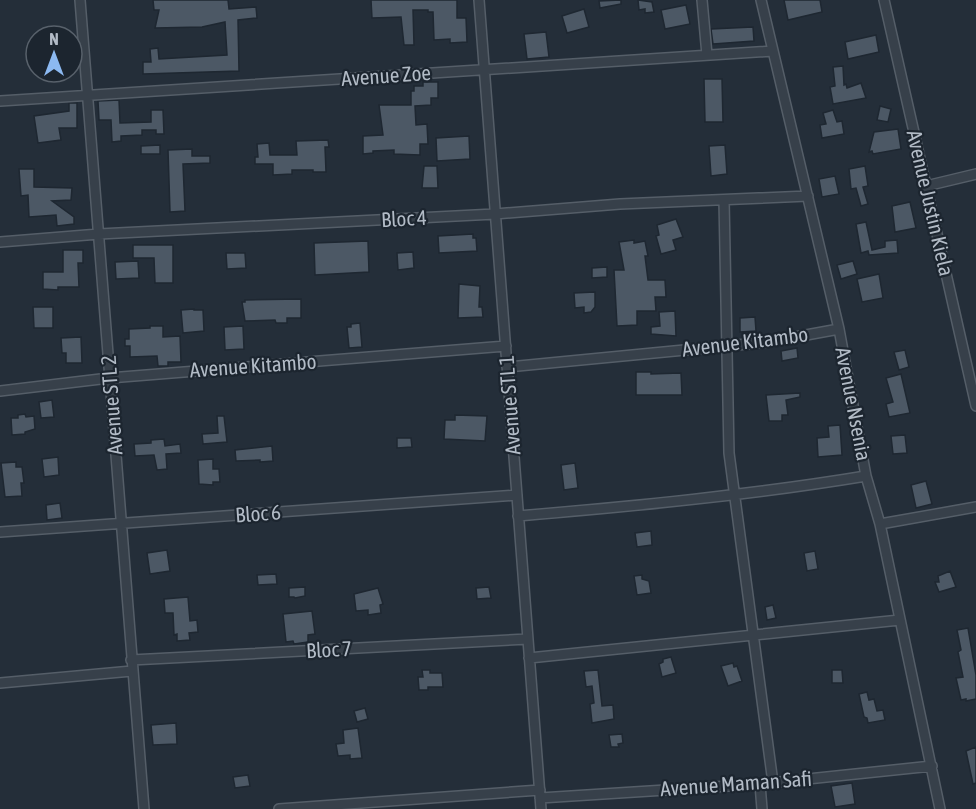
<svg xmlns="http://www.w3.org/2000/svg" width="976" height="809" viewBox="0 0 976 809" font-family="'Asap Condensed',sans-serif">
  <rect width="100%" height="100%" fill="#242e39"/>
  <path fill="#4c5865" stroke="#1e2731" stroke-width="1.5" d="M153,0H228L229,9L256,7L257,18L238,20L239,71L143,74V62H151L150,49L158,48L159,59L227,55L225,22L202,27L155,28L159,10H154Z
    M371,0H457V18H466L467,42L450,43V39L434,40L433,12H428V10H413L414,45H404L401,17L372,18Z
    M621,0V4L600,8L599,1Z
    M638,0L652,2L654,12L645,13V9L639,10Z
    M784,0H820L822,12L788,20Z
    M686,5L690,24L665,29L661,10Z
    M584,9L589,27L567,33L562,16Z
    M753,27L754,41L713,44L711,29Z
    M546,32L549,57L527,59L524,34Z
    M876,35L879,52L848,59L845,42Z
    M843,66L844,85L846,84L847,88L861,83L866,98L833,104L830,87L835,86L833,67Z
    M704,79H722L723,122H705Z
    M423,82H438V98H431V105L415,106L416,125L427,124L428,144H420V155L394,154V150L373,151V153L363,154V136L383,135L379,105H411V91H414V86H423Z
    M119,100L120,123L151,122V110H163L164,134H156V130H142V135L121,136V141L112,142L111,120H99L98,101Z
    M69,103H77V128H59L61,140L38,143L34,116L69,111Z
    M880,106L891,109L888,122L877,120Z
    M833,110L837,122L842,121L844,134L822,138L820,125L826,124L823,113Z
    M898,129L901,149L873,154L872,151L869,152L874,132Z
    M469,136L470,159L437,161L436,138Z
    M328,140L329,147H325L326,172H313V170H292V174L273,175V164H255V157H258L257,144L269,143L270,155H297L296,141Z
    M160,145V154H141V146Z
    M725,145L727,174L711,176L709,146Z
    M192,149V156H210V163L183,164L185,211L170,212L168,150Z
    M424,166H437L438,188H422Z
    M865,166L868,186L863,187L868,204L861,206L856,188L851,189L849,169Z
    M19,169H34V187L72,188L71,200L52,201L74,217V224L57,226L56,215L29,217L28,195L21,196Z
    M835,176L839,194L822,197L819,179Z
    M910,202L916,228L895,232L892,206Z
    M676,219L683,237L673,240L676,250L661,254L656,236L659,235L657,225Z
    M866,222L872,250L885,247V241L897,240L898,253L869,255L868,251L861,253L856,224Z
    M473,234V238H476L477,251L439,253L438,236Z
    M634,240V243L645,241L648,256H645L648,280H665L666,297H655L656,311H637V325L617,326L614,270H624L619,242Z
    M368,241L369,272L315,275L314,243Z
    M133,245H173V283H155L154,258H133Z
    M63,250H83V263H78L79,287H58V290L43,289V272H63Z
    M413,252L414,268L398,270L397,253Z
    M226,253H245L246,268L227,269Z
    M138,261L139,278L116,279L115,262Z
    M853,261L857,274L841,279L837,265Z
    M607,267V277L592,278V268Z
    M879,274L883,298L862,302L857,279Z
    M459,284L480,286L479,307H482L483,317L458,318Z
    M595,292V307L591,312L584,313V307L575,308L574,293Z
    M301,299V318H287V323H276L275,320L245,321L242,302H245V300Z
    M33,307H53V328H34Z
    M194,309V310H203L204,331L183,333L181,310Z
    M675,311L676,336L651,334V327L660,326L659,312Z
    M755,317L756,331L740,332V318Z
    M360,323L362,347L349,348L347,327H351V324Z
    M150,326H163V337L180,336L181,362H168V366H158L157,356L130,357V346H125V339H129V329L150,328Z
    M243,326L244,349L225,350L224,327Z
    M81,337L82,363H66V353H62L61,338Z
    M797,348L798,358L782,361L781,351Z
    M905,350L909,367L899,370L894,352Z
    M636,372H651V374L681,373L682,395H636Z
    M901,374L910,413L889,417L886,404L893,402L886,378Z
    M800,393V397L786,400L788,415H782V421H769L766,395Z
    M52,400L54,417L41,418L39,402Z
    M25,414L26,417L34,416L35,429L25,432V434L12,435L11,418H18V415Z
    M455,415L487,416L485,441L444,439L445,420H455Z
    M217,416H224L227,442L203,444L202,434L218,433Z
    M840,425L842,455L818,457L817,438L829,437L828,426Z
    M905,435L907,453L893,454L891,436Z
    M397,438H411L412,447L397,448Z
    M164,439L165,446L180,444L181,453L166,454L167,469L157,470L154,455L135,456L134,444L151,443V440Z
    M272,446L273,461L260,462V460L236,461L235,450Z
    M58,457L59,475L44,477L42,459Z
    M213,459V469H219L220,482H213V485L199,484L198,460Z
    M16,462V467H22L24,483H21L22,496L5,497L1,463Z
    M575,463L578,488L564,490L561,465Z
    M926,481L932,504L916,508L911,485Z
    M60,503L62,518L47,520L46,505Z
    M651,531L652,545L637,547L635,533Z
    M167,550L170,571L150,574L147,553Z
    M815,551L818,569L807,571L804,553Z
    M950,571L956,587L939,592L935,582H939L938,576Z
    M276,574L277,584L258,585L257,575Z
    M642,575V579L649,581L651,593L637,595L634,576Z
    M305,587V596L295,598L294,597H289V588Z
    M489,587L491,598L477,599L476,588Z
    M378,588L383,604L380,605L381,613L368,615V610L356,611L354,594Z
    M188,597L190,621L197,620L198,632L189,633L190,640L177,641V634L174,635L173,613H165L164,599Z
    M773,605L776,618L767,620L765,607Z
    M312,611L315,634L308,635V642L294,644L293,641L286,642L283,614Z
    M968,628L976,675V699L966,701V699L961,700L956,678L963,677L958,652L961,650L957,630Z
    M671,657L676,673L662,677L659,664L663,662V659Z
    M733,663L734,667L737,666L742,681L728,686L721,666Z
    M422,670H430V673H442L443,687H428V690H419L418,677H423Z
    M598,670L602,706L613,705L614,719L592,723L590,704L594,703L592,686L586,687L584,671Z
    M832,670H842L843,683H832Z
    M867,692L869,700L874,699L877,711L883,710L885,720L868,723L867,718L864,717L859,694Z
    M365,708L368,719L357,722L354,711Z
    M176,723L177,744L153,745L151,725Z
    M358,728L362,758L350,759V755L338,756L336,744L344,743L343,730Z
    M622,734L623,743L618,744L619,747H611L609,735Z
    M976,747V783L973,784L966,751Z
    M248,775L250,786L235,788L233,777Z
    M852,783L855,804L835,807L831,786Z"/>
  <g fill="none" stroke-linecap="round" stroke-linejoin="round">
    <defs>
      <path id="street" d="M80,0L144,809
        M479,0L541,809
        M702,0L707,55
        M761,0L839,329L866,476L880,524L940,809
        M884,0L976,406
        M0,101L773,51
        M926,186L976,174
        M724,200L729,453L773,783
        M0,242L99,234L495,214L620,204L808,196
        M507,367L768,342L839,329
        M0,391L109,378L506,346
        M518,516C635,506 751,495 866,476
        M880,524L976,507
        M0,532L517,495
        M529,658L900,620
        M131,660L528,639
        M0,683L132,671
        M760,784L762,809
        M540,798L760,784L932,766
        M279,809L540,790"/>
    </defs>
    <use href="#street" stroke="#555e68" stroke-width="12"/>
    <use href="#street" stroke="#37404a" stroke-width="9"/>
  </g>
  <g text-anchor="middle" stroke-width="4.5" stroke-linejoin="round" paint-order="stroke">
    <g font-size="21" fill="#b2bbc6" stroke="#1c252f">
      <text transform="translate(386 76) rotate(-4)" y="7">Avenue Zoe</text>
      <text transform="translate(930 203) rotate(77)" y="7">Avenue Justin Kiela</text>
      <text transform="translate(404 219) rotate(-3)" y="7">Bloc 4</text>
      <text transform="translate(745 342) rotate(-7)" y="7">Avenue Kitambo</text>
      <text transform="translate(253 366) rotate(-4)" y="7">Avenue Kitambo</text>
      <text transform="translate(853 404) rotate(79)" y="7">Avenue Nsenia</text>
      <text transform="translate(112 405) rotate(-94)" y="7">Avenue STL 2</text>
      <text transform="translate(510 405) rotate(-94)" y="7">Avenue STL 1</text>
      <text transform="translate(258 514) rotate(-4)" y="7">Bloc 6</text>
      <text transform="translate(329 650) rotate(-3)" y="7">Bloc 7</text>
      <text transform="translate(736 784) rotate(-4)" y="7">Avenue Maman Safi</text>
    </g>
  </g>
  <g transform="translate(54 54)"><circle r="28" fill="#1c252f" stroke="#58616b" stroke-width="1.5"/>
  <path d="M0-4.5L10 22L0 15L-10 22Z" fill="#8cb9f1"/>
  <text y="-9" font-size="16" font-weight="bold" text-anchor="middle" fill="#b2bbc6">N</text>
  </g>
</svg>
